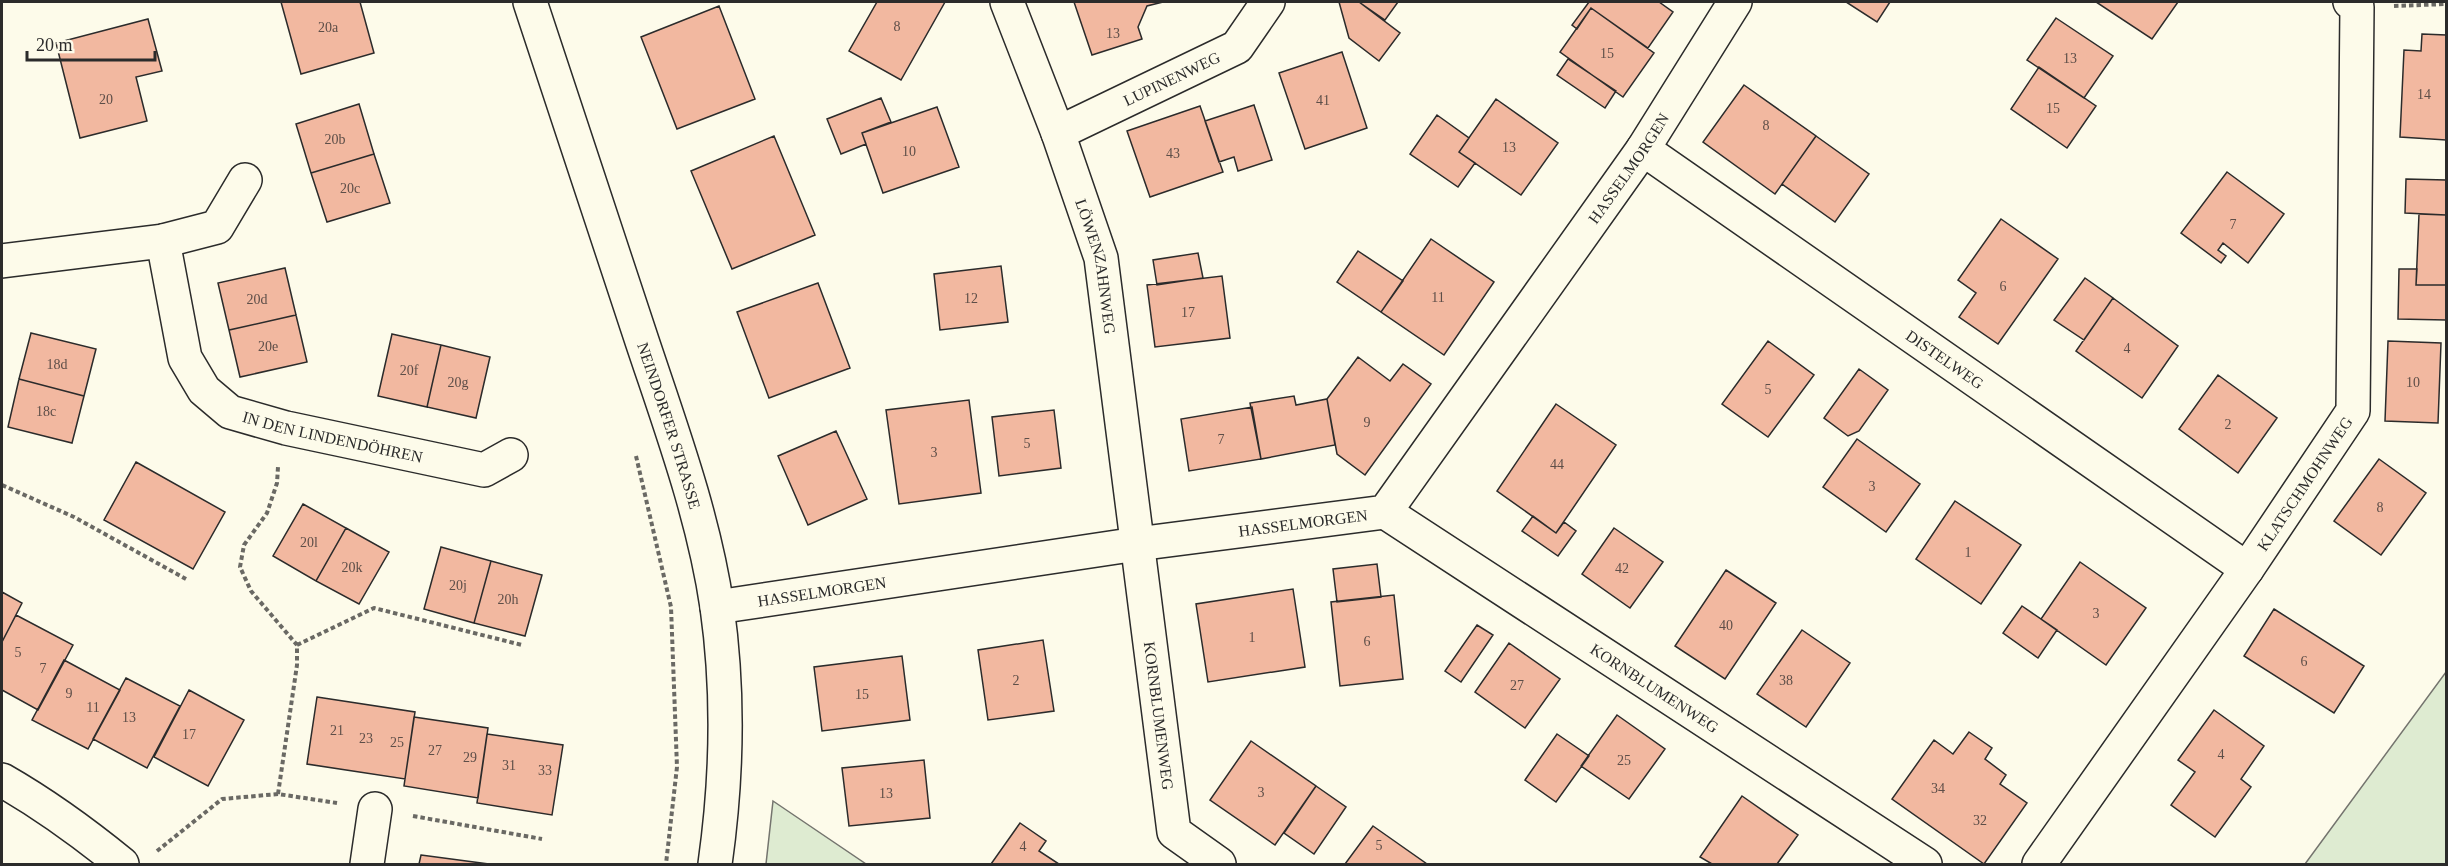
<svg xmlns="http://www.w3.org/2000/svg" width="2448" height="866" viewBox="0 0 2448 866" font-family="'Times New Roman',serif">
  <rect width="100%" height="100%" fill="#fdfbea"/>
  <path fill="#deebd1" stroke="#74746e" stroke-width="1.5" d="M2446,672V864H2305Z
    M773,801L866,864H766Z"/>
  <path fill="#f2b8a0" stroke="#2b2b2b" stroke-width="1.5" d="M281,2H360L374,53L301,74Z
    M877,2H945L901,80L849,51Z
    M1074,2H1163L1147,6L1138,27L1142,39L1092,55Z
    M1339,2H1359L1400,33L1379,61L1349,38Z
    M1359,2H1398L1385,20Z
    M1589,2H1659L1673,12L1648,48L1591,8L1577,29L1572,25Z
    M1846,2H1890L1877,22Z
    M2096,2H2178L2152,39Z
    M719,6L755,99L677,129L641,37Z
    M1591,8L1654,53L1623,97L1560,52Z
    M2056,18L2113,56L2084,98L2027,60Z
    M148,19L162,71L136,77L147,121L80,138L56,43Z
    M2422,34L2446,35V140L2400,137L2404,50L2421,51Z
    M1342,52L1367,128L1305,149L1279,73Z
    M1568,59L1616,91L1605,108L1557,75Z
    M2039,67L2096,106L2067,148L2011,109Z
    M1744,85L1816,136L1775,194L1703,142Z
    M881,98L891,122L862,133L866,144L841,154L827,119Z
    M1496,99L1558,143L1521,195L1459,152Z
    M359,104L374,154L311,173L296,124Z
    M1254,105L1272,160L1238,171L1234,157L1219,162L1205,121Z
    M1200,106L1223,172L1150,197L1127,131Z
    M937,107L959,167L883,193L862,133Z
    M1437,115L1469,138L1459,152L1475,163L1458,187L1410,154Z
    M774,136L815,235L732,269L691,171Z
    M1816,136L1869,174L1835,222L1782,184Z
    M374,154L390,203L327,222L311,173Z
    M2227,172L2284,214L2248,263L2223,243L2218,250L2226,256L2221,263L2181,233Z
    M2406,179L2446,180V215L2405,213Z
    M2419,214L2446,215V285H2416Z
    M2001,219L2058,259L1998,344L1959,317L1976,293L1958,280Z
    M1431,239L1494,282L1444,355L1381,312Z
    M1358,251L1403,281L1381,312L1337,282Z
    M1198,253L1203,278L1157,285L1153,260Z
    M1001,266L1008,322L940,330L934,274Z
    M285,268L296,315L229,330L218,283Z
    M2399,269H2417L2416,285H2446V320L2398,319Z
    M1222,276L1230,338L1155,347L1147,285Z
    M2085,278L2113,298L2084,340L2054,320Z
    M818,283L850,368L769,398L737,312Z
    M2113,298L2178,346L2142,398L2076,351Z
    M296,315L307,362L240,377L229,330Z
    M31,333L96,349L84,396L19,379Z
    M392,334L441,345L427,407L378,396Z
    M1768,341L1814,375L1768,437L1722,404Z
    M2388,341L2441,343L2438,423L2385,421Z
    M441,345L490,357L476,418L427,407Z
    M1358,357L1390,381L1403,364L1431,384L1365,475L1337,454L1327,399Z
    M1859,369L1888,390L1859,431L1848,436L1824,418Z
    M2218,375L2277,418L2238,473L2179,429Z
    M19,379L84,396L72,443L8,427Z
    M1294,396L1296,405L1327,399L1335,445L1261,459L1250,403Z
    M969,400L981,493L899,504L886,410Z
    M1556,404L1616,445L1556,533L1497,491Z
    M1252,407L1261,459L1189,471L1181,419Z
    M1054,410L1061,468L999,476L992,417Z
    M836,431L867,499L808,525L778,456Z
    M1857,439L1920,484L1886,532L1823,487Z
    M2379,459L2426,493L2381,555L2334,521Z
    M136,462L225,512L193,569L104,520Z
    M1955,501L2021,545L1981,604L1916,559Z
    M303,504L346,528L316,581L273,556Z
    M1533,516L1556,533L1564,522L1576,531L1558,556L1522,531Z
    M346,528L389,552L359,604L316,581Z
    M1614,528L1663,562L1630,608L1582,574Z
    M441,547L491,561L474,623L424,609Z
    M491,561L542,575L525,636L474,623Z
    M2080,562L2146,608L2106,665L2041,619Z
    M1377,564L1381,597L1337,602L1333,569Z
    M1726,570L1776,603L1725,679L1675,646Z
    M1293,589L1305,667L1208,682L1196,604Z
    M2,592L22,603L2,642Z
    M1394,595L1403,679L1340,686L1331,602Z
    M2022,606L2057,630L2038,658L2003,633Z
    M2274,609L2364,666L2334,713L2244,656Z
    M16,615L73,645L38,710L2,690V642Z
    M1477,625L1493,635L1461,682L1445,671Z
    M1802,630L1850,663L1806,727L1757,694Z
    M1043,640L1054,711L988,720L978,650Z
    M1509,643L1560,679L1525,728L1475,692Z
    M902,656L910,720L822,731L814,667Z
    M64,660L120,690L88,749L32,720Z
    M126,678L180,706L147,768L93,739Z
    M189,690L244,720L208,786L154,757Z
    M317,697L415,712L405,779L307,764Z
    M2214,710L2264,746L2241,779L2251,787L2215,837L2171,805L2195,772L2178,760Z
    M1617,715L1665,749L1629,799L1581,766Z
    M414,717L488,728L478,798L404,786Z
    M1969,732L1992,748L1985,759L2006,775L2000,784L2027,803L1984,864L1892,799L1934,740L1953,754Z
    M487,734L563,745L552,815L477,803Z
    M1557,734L1589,756L1556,802L1525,780Z
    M1251,741L1316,786L1275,845L1210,800Z
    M924,760L930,818L849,826L842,768Z
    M1316,786L1346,807L1314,854L1284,833Z
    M1742,796L1798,835L1777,864H1712L1700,857Z
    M1020,823L1046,841L1039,851L1059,864H991Z
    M1373,826L1427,864H1345Z
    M421,855L489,864H419Z"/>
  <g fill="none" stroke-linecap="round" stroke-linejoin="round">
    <defs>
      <g id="minor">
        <path id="s1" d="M530,2C567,115 605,228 642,341C671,428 704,517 717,607C729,692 727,779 715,864"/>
        <path id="s2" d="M1007,2L1058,133L1101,258L1174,832L1219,864"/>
        <path id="s3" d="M1058,133L1237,47L1268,2"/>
        <path id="s4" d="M1643,149L2247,569"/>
        <path id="s5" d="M163,241L185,358L204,390L230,412L286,428L484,470L511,455"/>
        <path d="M2,261L163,241L217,227L245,180"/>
        <path id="s6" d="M1385,512L1925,864"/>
        <path id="s7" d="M717,607L1137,544L1385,512L1643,149L1735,2"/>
        <path d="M2,780C44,804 84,833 122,864"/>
        <path d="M367,864L375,809"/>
        <path id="s8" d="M2039,864L2247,569L2353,411L2357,7L2350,2"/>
      </g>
    </defs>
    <use href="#minor" stroke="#2b2b2b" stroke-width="36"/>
    <path stroke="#6a6964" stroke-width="4" stroke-dasharray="4.5 3" stroke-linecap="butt" d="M2394,6L2446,4
      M636,456L671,607L677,767L666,864
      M2,485L74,517L186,579
      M297,645L374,608L522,645
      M278,794L297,665V645L251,591L240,567L244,545L267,513L277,483L278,467
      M413,816L542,839
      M157,851L222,799L278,794L337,803"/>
    <use href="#minor" stroke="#fdfbea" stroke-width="33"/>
  </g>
  <g text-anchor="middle" stroke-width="4.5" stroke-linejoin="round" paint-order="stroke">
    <g font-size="14" fill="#5d4e48">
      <text x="897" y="31">8</text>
      <text x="328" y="32">20a</text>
      <text x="1113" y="38">13</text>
      <text x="1607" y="58">15</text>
      <text x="2070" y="63">13</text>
      <text x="2424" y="99">14</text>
      <text x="106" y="104">20</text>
      <text x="1323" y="105">41</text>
      <text x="2053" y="113">15</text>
      <text x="1766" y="130">8</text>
      <text x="335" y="144">20b</text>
      <text x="1509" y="152">13</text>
      <text x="909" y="156">10</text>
      <text x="1173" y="158">43</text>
      <text x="350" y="193">20c</text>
      <text x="2233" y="229">7</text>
      <text x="2003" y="291">6</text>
      <text x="1438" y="302">11</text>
      <text x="971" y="303">12</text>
      <text x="257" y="304">20d</text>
      <text x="1188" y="317">17</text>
      <text x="268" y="351">20e</text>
      <text x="2127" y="353">4</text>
      <text x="57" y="369">18d</text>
      <text x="409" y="375">20f</text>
      <text x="458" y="387">20g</text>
      <text x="2413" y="387">10</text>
      <text x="1768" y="394">5</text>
      <text x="46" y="416">18c</text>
      <text x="1367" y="427">9</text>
      <text x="2228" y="429">2</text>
      <text x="1221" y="444">7</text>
      <text x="1027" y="448">5</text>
      <text x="934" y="457">3</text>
      <text x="1557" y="469">44</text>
      <text x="1872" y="491">3</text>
      <text x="2380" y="512">8</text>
      <text x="309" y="547">20l</text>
      <text x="1968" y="557">1</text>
      <text x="352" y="572">20k</text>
      <text x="1622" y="573">42</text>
      <text x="458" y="590">20j</text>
      <text x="508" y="604">20h</text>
      <text x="2096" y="618">3</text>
      <text x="1726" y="630">40</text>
      <text x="1252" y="642">1</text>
      <text x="1367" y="646">6</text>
      <text x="18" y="657">5</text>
      <text x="2304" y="666">6</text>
      <text x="43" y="673">7</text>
      <text x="1016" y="685">2</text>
      <text x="1786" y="685">38</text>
      <text x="1517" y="690">27</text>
      <text x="69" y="698">9</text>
      <text x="862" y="699">15</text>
      <text x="93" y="712">11</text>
      <text x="129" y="722">13</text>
      <text x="337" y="735">21</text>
      <text x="189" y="739">17</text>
      <text x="366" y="743">23</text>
      <text x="397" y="747">25</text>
      <text x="435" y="755">27</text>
      <text x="2221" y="759">4</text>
      <text x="470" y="762">29</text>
      <text x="1624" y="765">25</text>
      <text x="509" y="770">31</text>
      <text x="545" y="775">33</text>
      <text x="1938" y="793">34</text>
      <text x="1261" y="797">3</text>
      <text x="886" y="798">13</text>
      <text x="1980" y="825">32</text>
      <text x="1379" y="850">5</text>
      <text x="1023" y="851">4</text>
    </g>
    <g font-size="16" fill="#2b2b2b" stroke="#fdfbea">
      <text dy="6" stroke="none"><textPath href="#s3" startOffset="126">LUPINENWEG</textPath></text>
      <text dy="6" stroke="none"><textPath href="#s7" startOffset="1096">HASSELMORGEN</textPath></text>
      <text dy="6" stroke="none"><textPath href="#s2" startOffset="280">LÖWENZAHNWEG</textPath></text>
      <text dy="6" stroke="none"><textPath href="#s4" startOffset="368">DISTELWEG</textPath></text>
      <text dy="6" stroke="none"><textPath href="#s1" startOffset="446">NEINDORFER STRASSE</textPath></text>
      <text dy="6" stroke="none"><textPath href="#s5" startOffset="296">IN DEN LINDENDÖHREN</textPath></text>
      <text dy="6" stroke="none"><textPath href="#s8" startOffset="464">KLATSCHMOHNWEG</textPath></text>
      <text dy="6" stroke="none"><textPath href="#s7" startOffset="592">HASSELMORGEN</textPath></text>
      <text dy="6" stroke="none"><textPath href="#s7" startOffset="106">HASSELMORGEN</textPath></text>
      <text dy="6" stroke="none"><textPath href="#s6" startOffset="322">KORNBLUMENWEG</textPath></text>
      <text dy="6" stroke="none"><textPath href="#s2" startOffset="734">KORNBLUMENWEG</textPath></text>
    </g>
  </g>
  <rect width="2448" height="866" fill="none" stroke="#2b2b2b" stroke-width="6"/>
  <path d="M27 51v9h128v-9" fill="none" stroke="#2b2b2b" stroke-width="3"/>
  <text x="36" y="51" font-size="18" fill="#2b2b2b" stroke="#fdfbea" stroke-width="4.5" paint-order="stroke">20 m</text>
</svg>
